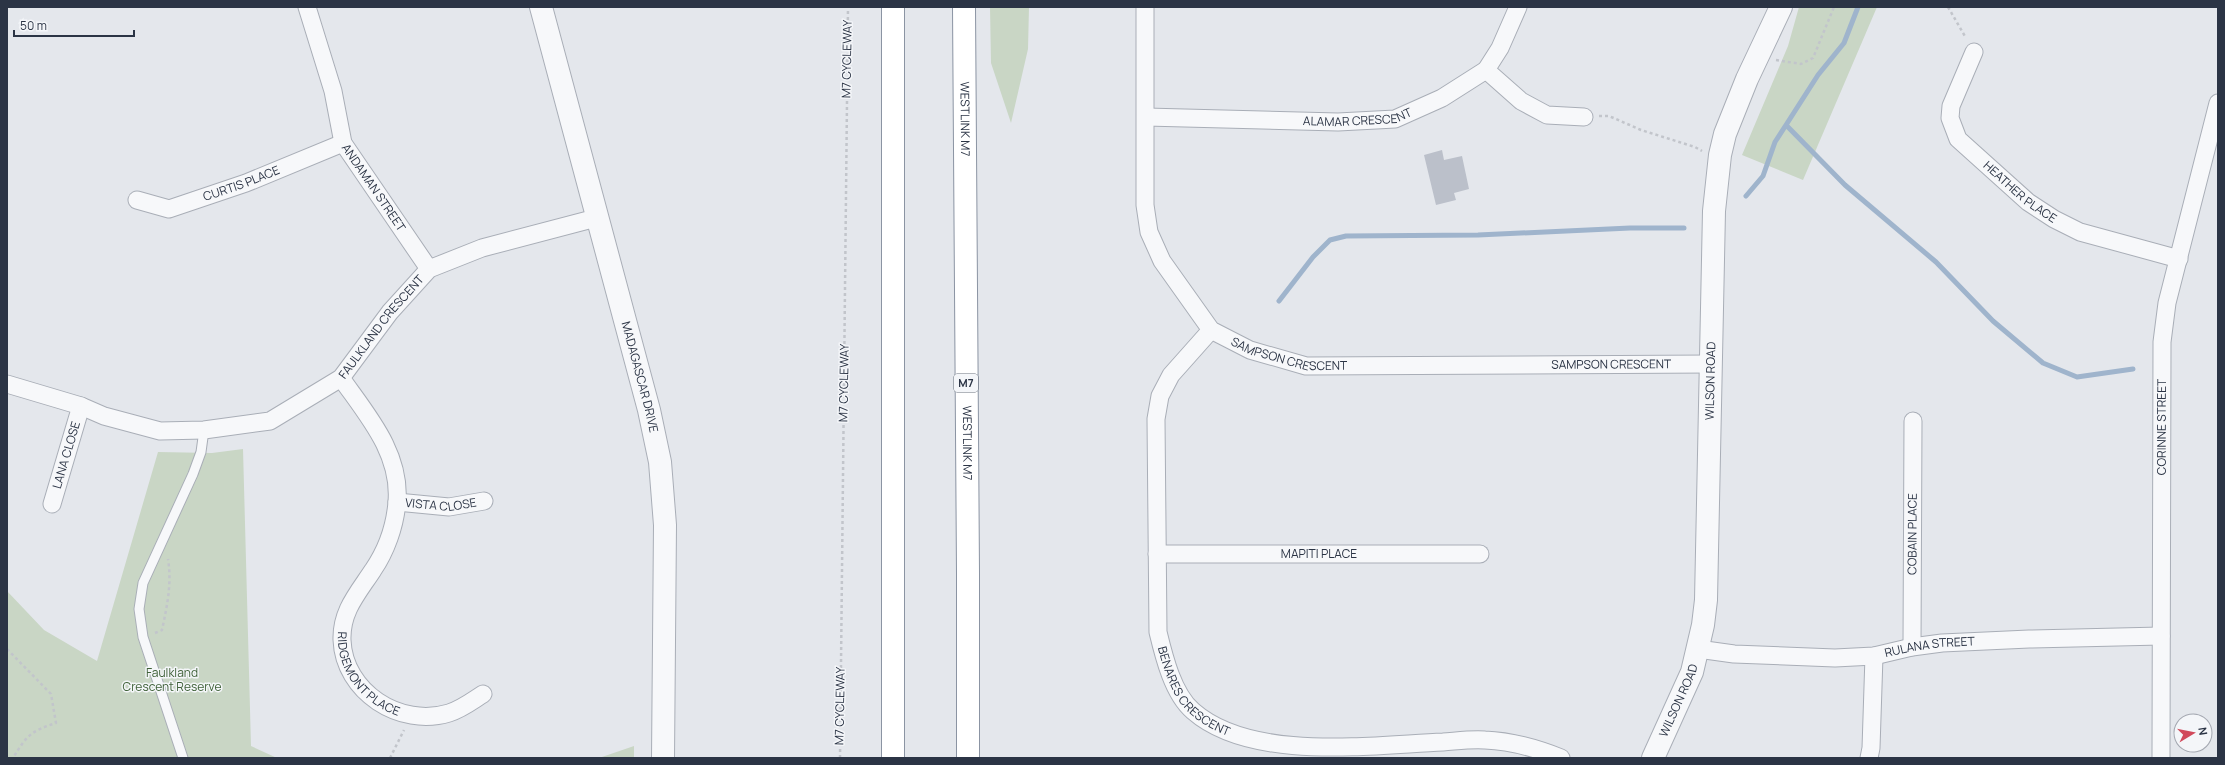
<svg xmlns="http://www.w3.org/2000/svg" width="2225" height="765" viewBox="0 0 2225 765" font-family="Manrope,sans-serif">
  <rect width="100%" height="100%" fill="#e4e7ec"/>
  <path fill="#c9d6c5" d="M990,7H1029L1028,49L1011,123L991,63Z
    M1799,7H1877L1803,180L1742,155L1788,46Z
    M243,449L251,746L277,758H7V591L44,630L97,661L158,452L212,453Z
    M634,746V758H599Z"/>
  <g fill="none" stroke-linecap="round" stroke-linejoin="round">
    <path stroke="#9fb4cc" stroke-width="5" d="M1786,125L1845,185L1936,262L1993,321L2043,363L2077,377L2133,369
      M1746,196L1763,176L1775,142L1786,125L1818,75L1844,43L1858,7
      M1279,301L1313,257L1330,240L1346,236L1478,235L1630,228H1684"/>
  </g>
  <path fill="#bbc0ca" d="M1442,150L1444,160L1462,156L1469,189L1454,193L1456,200L1436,205L1424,155Z"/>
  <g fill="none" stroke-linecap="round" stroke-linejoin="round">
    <defs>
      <path id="service" d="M183,758L143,637L139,609L143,583L193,474L201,452L204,430"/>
      <g id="minor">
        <path id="s1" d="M307,7L333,91L343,143L429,269"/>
        <path id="s2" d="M1145,7V205L1149,232L1162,261L1211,330L1250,350L1306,366L1712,364"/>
        <path id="s3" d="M1974,52L1951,106L1950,118L1958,139L2028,202L2054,219L2080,232L2179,259"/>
        <path d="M1486,70L1521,101L1547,115L1584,117"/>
        <path id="s4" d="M1146,117L1338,122L1395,119L1442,98L1486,70L1500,48L1518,7"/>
        <path id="s5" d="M137,200L169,209L246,183L343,143"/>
        <path id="s6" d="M1211,330L1171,375L1160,396L1156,419L1158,632C1164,657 1173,694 1193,711C1251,762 1371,745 1443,742C1457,741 1471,739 1485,740C1512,741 1536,748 1561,758"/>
        <path id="s7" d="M341,378C367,415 401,453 397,502C395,526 386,551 373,570C358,593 341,611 342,640C344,692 400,728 449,713C462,709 472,701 483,694"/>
        <path id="s8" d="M7,384L81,406L104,416L160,431L204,430L270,421L341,378L390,312L429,269L482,248L596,218"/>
        <path id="s9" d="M397,502L449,507L484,501"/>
        <path id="s10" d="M52,504L81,406"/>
        <path id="s11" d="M1157,554H1480"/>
        <path id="s12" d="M1912,647L1913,421"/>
        <path id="s13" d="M1698,649L1734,654L1835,658L1874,656L1912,647L1942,643L2029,639L2161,636"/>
        <path d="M1869,758L1871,748L1874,656"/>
        <path id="s14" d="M2161,758L2162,342L2167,303L2218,103"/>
      </g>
      <g id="tertiary">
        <path id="s15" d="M541,7L649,410L660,462L665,525L663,758"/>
        <path id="s16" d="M1653,758L1692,672L1703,625L1706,600L1714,211L1720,155L1725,134L1747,79L1781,7"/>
      </g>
      <g id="motorway">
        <path d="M893,7V758"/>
        <path id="s17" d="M964,7L968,573V758"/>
      </g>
    </defs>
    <use href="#service" stroke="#a9aeb7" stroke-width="11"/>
    <use href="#minor" stroke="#a9aeb7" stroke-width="19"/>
    <use href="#tertiary" stroke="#a9aeb7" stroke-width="24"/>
    <use href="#motorway" stroke="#8b94a3" stroke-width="24"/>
    <path stroke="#c2c5cb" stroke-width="2.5" stroke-dasharray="3 3" stroke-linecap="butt" d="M1948,7L1966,38
      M1776,60L1801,64L1813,58L1834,7
      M1599,116H1609L1641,130L1695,147L1702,151
      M155,633L162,630C167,606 172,584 168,559
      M7,649L51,694L56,723C31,731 27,735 13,758
      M390,758L404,730
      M840,758L848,7"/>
    <use href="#service" stroke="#f7f8fa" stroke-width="9"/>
    <use href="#minor" stroke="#f7f8fa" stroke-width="17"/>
    <use href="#tertiary" stroke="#f7f8fa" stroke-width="22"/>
    <use href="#motorway" stroke="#fff" stroke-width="22"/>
  </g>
  <g text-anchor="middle" stroke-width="3" stroke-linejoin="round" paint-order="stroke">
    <rect fill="#f4f6f9" stroke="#676e7b" stroke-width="1" x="954" y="374" width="24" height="18" rx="3"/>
    <g font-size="11" font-weight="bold" fill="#2b3445">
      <text x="966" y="387">M7</text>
    </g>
    <g font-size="12" fill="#2b3445" stroke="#f4f6f9">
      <text transform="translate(847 59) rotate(-89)" y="4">M7 CYCLEWAY</text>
      <text dy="4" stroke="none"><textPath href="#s4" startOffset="212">ALAMAR CRESCENT</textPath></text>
      <text dy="4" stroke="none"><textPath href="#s17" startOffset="112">WESTLINK M7</textPath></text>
      <text dy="4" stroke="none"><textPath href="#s5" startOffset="110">CURTIS PLACE</textPath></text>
      <text dy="4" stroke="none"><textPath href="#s1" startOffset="195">ANDAMAN STREET</textPath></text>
      <text dy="4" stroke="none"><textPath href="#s3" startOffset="175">HEATHER PLACE</textPath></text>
      <text dy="4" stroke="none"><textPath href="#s8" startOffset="419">FAULKLAND CRESCENT</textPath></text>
      <text dy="4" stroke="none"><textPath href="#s2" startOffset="425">SAMPSON CRESCENT</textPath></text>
      <text dy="4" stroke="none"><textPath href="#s2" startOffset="749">SAMPSON CRESCENT</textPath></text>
      <text dy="4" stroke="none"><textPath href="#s15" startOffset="383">MADAGASCAR DRIVE</textPath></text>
      <text dy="4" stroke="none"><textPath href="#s16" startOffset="387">WILSON ROAD</textPath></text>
      <text transform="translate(844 383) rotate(-89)" y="4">M7 CYCLEWAY</text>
      <text dy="4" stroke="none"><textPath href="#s14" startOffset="331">CORINNE STREET</textPath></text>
      <text dy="4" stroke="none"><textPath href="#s17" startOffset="436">WESTLINK M7</textPath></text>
      <text dy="4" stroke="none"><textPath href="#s10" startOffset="51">LANA CLOSE</textPath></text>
      <text dy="4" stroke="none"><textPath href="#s9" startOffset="44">VISTA CLOSE</textPath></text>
      <text dy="4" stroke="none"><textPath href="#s12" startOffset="113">COBAIN PLACE</textPath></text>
      <text dy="4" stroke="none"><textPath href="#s11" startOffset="162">MAPITI PLACE</textPath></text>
      <text dy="4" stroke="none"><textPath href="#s13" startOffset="233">RULANA STREET</textPath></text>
      <text dy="4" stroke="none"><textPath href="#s7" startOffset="335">RIDGEMONT PLACE</textPath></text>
      <text dy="4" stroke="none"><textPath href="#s6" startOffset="393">BENARES CRESCENT</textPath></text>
      <text dy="4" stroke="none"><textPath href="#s16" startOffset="63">WILSON ROAD</textPath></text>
      <text transform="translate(840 706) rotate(-89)" y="4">M7 CYCLEWAY</text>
    </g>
    <g font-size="12" fill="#3f6138" stroke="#f4f6f9">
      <text x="172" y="677">Faulkland<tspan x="172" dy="14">Crescent Reserve</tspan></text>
    </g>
  </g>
  <rect width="2225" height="765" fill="none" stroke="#2b3445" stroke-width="16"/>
  <g transform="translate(2193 733) rotate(80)"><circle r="19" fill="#f4f6f9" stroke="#a4a8b1"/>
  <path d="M0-3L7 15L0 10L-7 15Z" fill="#d1495b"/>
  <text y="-6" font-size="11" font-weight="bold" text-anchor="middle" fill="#2b3445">N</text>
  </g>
  <path d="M14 30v6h120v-6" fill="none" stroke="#2b3445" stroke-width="2"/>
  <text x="20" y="30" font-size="12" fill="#2b3445" stroke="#f4f6f9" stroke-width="3" paint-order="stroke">50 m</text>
</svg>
